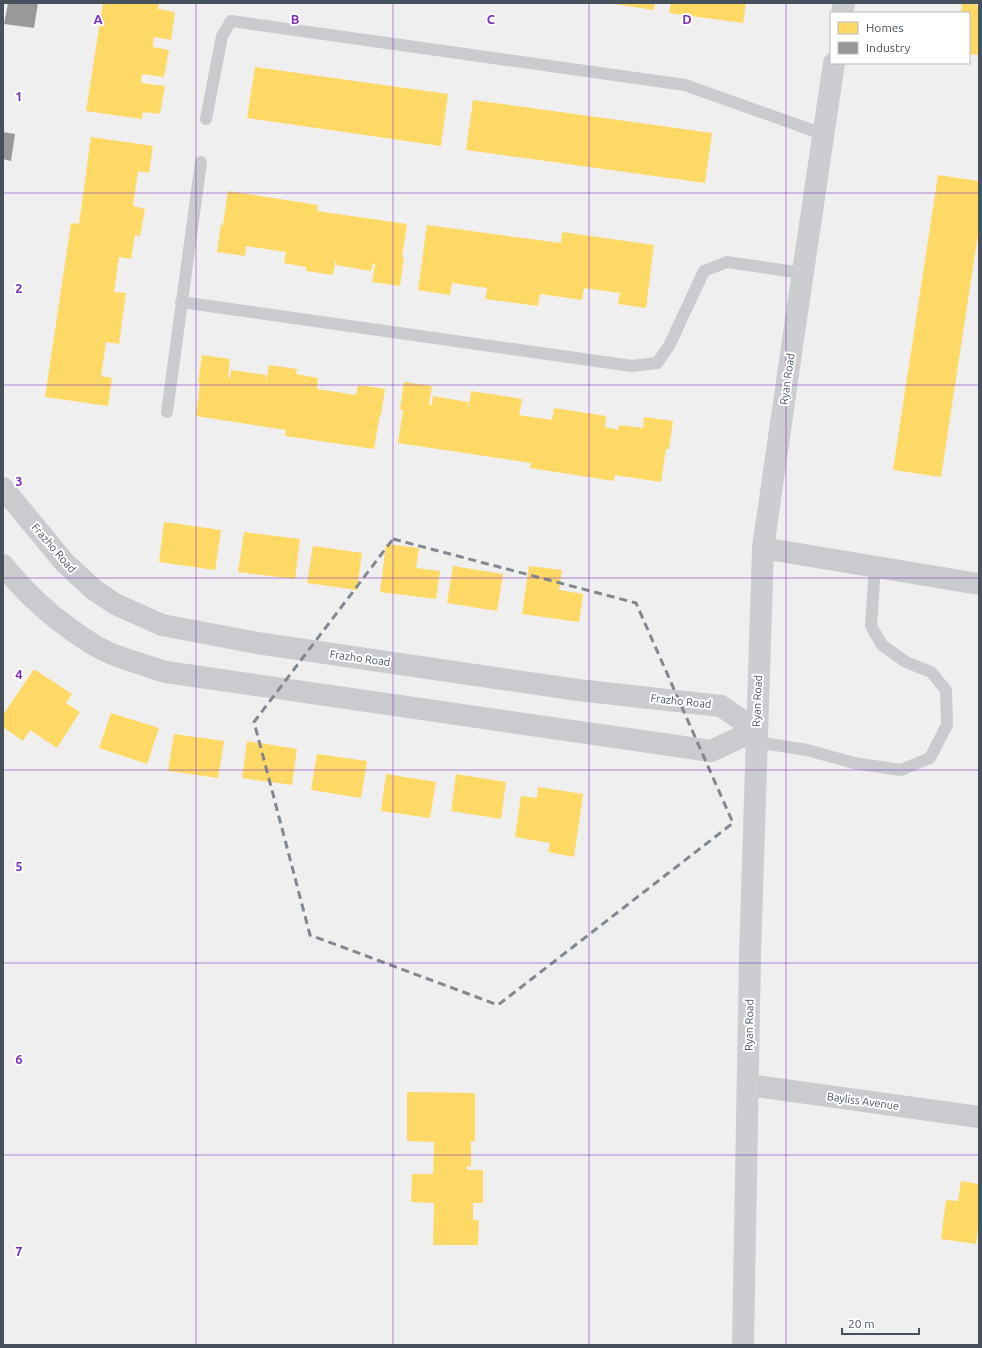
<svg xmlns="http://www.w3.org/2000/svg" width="982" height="1348" viewBox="0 0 982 1348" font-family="Ubuntu,sans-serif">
  <rect width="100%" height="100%" fill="#f0efef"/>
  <path fill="#ffd966" d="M103,3H159L158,9L175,12L171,40L154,37L153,47L169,50L164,77L142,74L141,83L165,86L160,114L143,112L142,119L86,111Z
    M607,3H655L654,10Z
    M671,3H746L743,23L669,13Z
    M962,3L979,5V55L969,54V13H961Z
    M255,67L448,94L441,146L247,118Z
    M473,100L712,133L705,183L466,150Z
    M91,137L153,146L149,173L138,171L133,206L145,209L140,236L135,235L131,259L119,257L114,292L126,293L119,344L106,342L101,376L112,378L108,406L45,397L71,223L79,224Z
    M938,175L979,181V228L941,477L893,470Z
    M228,191L318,205L317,211L407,224L402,257L404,258L400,286L372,282L375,264L373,263L371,271L336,265V258L333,275L306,271V267L284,263L286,252L246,246L245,256L217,252L221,225H223Z
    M427,225L561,243L562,232L654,245L646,308L618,304L620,293L584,288L582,300L540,294L538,306L485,299L487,288L452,283L450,295L418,290Z
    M202,355L230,359L228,377L230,378L231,370L266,375V383L269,365L297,369L296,374L318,378L317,389L356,395L358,385L385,389L381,415H380L374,449L285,436L286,430L196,416L200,383H198Z
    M404,382L432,386L429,404L432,405L433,396L468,402V410L471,391L522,399L519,415L552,420L554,408L606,416L605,427L618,430L619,425L643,428L644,417L673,421L669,449H666L661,482L615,475L614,481L530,468L531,463L398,443L403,410L400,409Z
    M164,522L221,530L215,570L159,562Z
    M244,532L300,539L295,579L238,572Z
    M386,544L419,548L416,568L440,571L436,599L380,592Z
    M313,546L362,553L357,590L307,583Z
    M453,566L503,574L497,611L447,603Z
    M529,566L562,570L559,590L583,594L579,622L522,614Z
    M34,669L72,694L66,703L80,712L57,748L30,730L23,741L3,727V715Z
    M111,713L159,728L147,764L99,748Z
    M174,734L224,741L218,778L168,771Z
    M247,741L297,749L292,785L242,778Z
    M317,754L367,761L361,798L311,790Z
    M386,774L436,782L430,818L381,811Z
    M456,774L506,782L501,819L451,811Z
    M538,787L583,794L574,857L548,852L550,843L515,837L521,796L537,798Z
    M407,1092L475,1093V1141H471V1167L467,1166V1170H483V1203H473V1220H479L478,1245H433L434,1203L411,1202L412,1174H433L434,1142L407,1141Z
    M961,1181L979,1184V1220L976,1244L941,1239L946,1200L958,1201Z"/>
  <path fill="#999" d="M8,3H38L34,28L4,24Z
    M3,132L15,134L11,161L3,159Z"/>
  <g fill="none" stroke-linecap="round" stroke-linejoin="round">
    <path stroke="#c9cbce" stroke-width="12" d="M206,119L222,36L231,21L685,85L823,134
      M181,302L632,366L657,363L669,346L704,271L727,262L802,273
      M167,412L201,162
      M756,742L807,750L854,763L901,770L930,758L947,725L946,690L931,672L906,662L882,645L871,626L875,566"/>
    <path stroke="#c9cbce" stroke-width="22" d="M3,488L64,562L93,589L115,604L162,625L257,643L578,690L721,706L756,730
      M763,548L979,584
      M3,565C28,597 60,624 94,645C116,658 142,664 166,672L711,751L756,730
      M748,1085L979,1117"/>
    <path stroke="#cbcdd0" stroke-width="22" d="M842,13L844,3
      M743,1345L750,955L763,548L796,319L834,63"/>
  </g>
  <path fill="none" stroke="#82888f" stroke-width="3" stroke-dasharray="8 5" stroke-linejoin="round" d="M393,539L636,603L733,823L498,1005L310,935L254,722Z"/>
  <path fill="none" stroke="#7b2cbf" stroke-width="1" stroke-opacity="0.55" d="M196,3V1345M393,3V1345M589,3V1345M786,3V1345M3,193H979M3,385H979M3,578H979M3,770H979M3,963H979M3,1155H979"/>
  <g text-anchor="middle" stroke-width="4" stroke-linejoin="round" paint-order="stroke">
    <g font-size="11" fill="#47515c" stroke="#fff">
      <text transform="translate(787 379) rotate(-82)" y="4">Ryan Road</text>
      <text transform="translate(54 548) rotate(49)" y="4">Frazho Road</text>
      <text transform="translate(360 658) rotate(8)" y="4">Frazho Road</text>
      <text transform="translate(681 701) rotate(6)" y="4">Frazho Road</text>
      <text transform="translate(757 701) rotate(-88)" y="4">Ryan Road</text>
      <text transform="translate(749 1025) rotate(-89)" y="4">Ryan Road</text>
      <text transform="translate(863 1101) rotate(8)" y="4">Bayliss Avenue</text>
    </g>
  </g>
  <g font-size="13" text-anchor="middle" font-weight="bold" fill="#7b2cbf" stroke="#fff" stroke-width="4" stroke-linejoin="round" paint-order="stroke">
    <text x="98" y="24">A</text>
    <text x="295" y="24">B</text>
    <text x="491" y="24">C</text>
    <text x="687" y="24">D</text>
    <text x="19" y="101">1</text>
    <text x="19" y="293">2</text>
    <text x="19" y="486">3</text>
    <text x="19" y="679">4</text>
    <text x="19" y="871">5</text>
    <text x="19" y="1064">6</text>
    <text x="19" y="1256">7</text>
  </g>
  <rect width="982" height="1348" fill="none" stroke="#47515c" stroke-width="8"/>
  <rect x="830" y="12" width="140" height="52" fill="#ffffff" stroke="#b5b9be"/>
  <rect x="838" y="22" width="20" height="12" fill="#ffd966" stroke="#b5b9be"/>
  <text x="866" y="32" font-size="12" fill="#47515c">Homes</text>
  <rect x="838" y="42" width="20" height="12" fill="#999999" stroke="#b5b9be"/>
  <text x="866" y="52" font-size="12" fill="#47515c">Industry</text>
  <path d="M842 1328v6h77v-6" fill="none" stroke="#47515c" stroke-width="2"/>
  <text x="848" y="1328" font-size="12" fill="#47515c" stroke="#ffffff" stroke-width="3" paint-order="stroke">20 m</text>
</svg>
